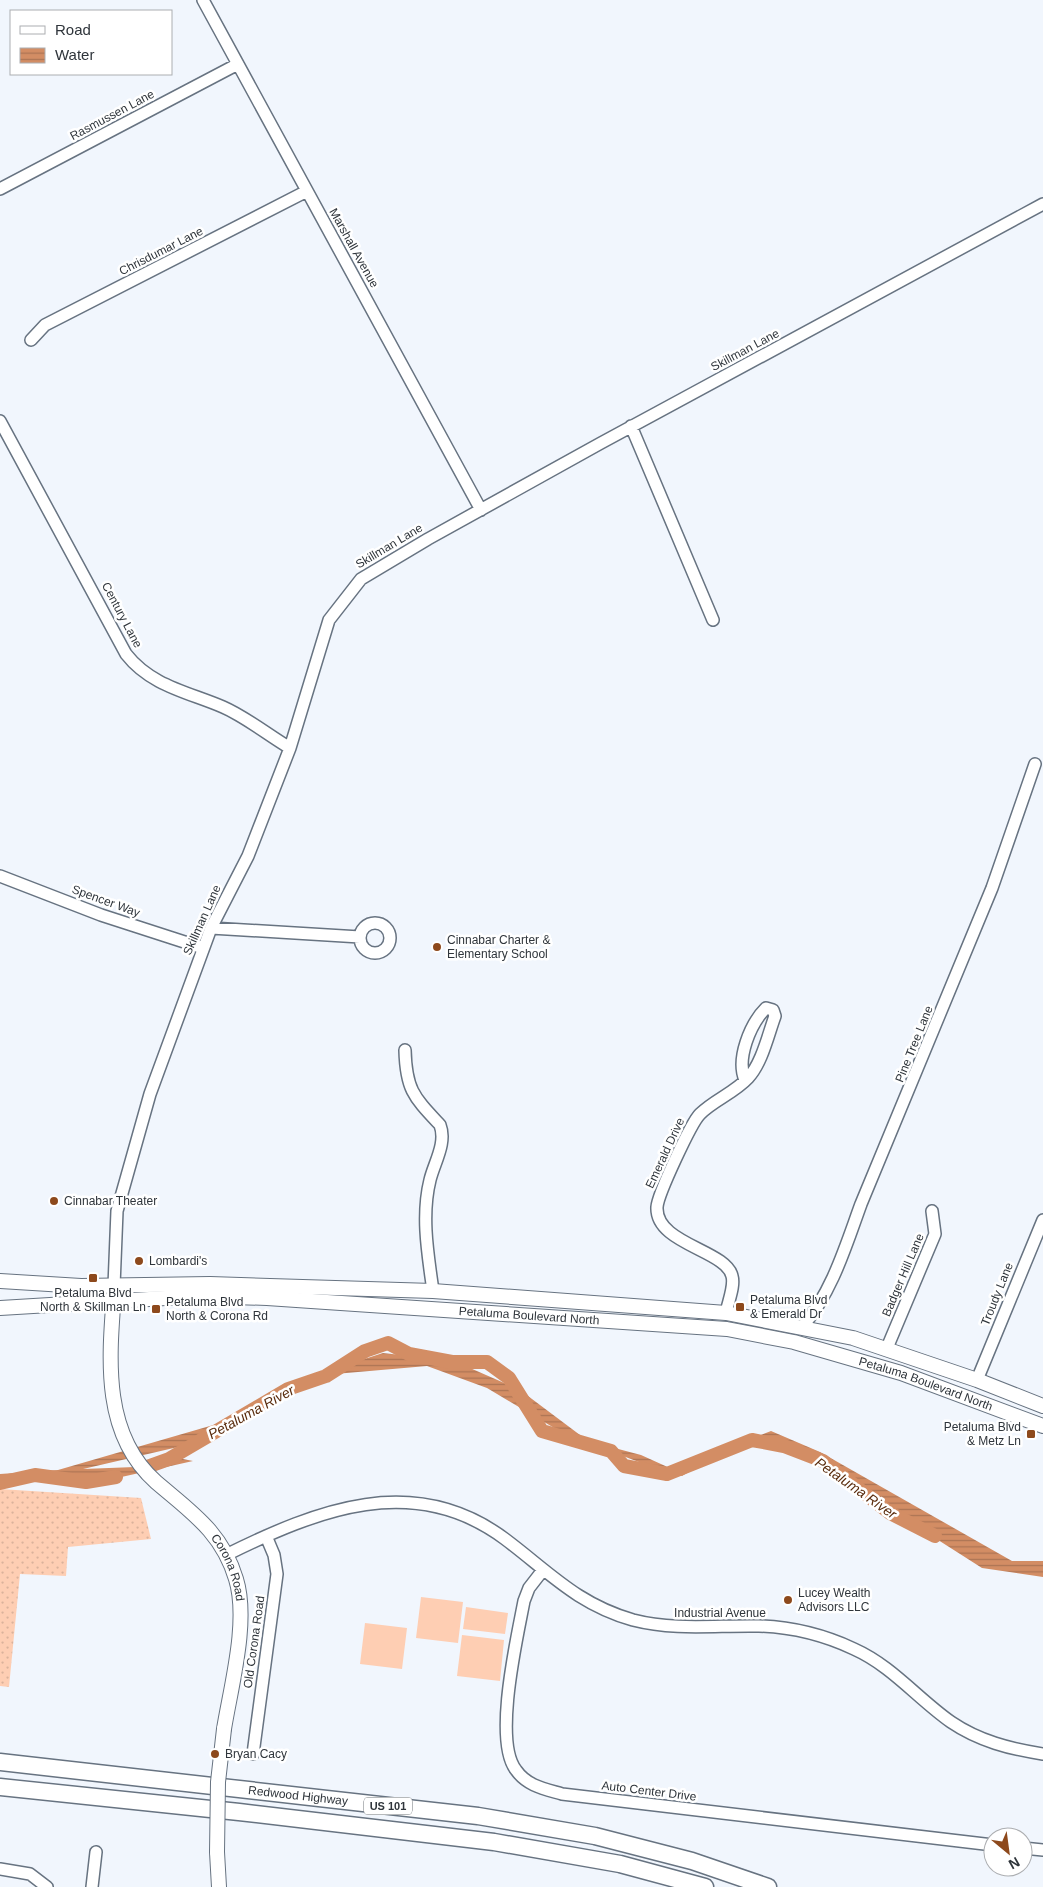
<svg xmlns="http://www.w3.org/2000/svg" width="1043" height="1887" viewBox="0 0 1043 1887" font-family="Helvetica,sans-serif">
  <defs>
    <pattern id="grass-dots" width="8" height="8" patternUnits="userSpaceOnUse" patternTransform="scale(1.25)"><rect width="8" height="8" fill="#feceb3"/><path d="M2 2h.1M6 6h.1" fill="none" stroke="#dab29b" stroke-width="1.8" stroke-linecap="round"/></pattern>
    <pattern id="water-rules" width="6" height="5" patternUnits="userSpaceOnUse" patternTransform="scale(1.25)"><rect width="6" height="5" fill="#d38d64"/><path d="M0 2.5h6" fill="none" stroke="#ac7454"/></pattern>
  </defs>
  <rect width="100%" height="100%" fill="#f1f6fd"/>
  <path fill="url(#grass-dots)" d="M0,1489L141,1498L151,1539L68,1547L66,1576L20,1574L9,1687L0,1686Z"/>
  <path fill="#feceb3" d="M421,1597L463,1602L458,1643L416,1638Z
    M466,1607L508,1613L505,1634L463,1629Z
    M365,1623L407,1628L402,1669L360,1664Z
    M462,1635L504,1640L500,1681L457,1676Z"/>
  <path fill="url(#water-rules)" d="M383,1353L454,1361L520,1390L588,1441L641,1455L672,1469L771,1431L820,1452L1012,1561H1043V1577L982,1568L841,1478L806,1451L768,1438L706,1462L682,1476L660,1470L623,1456L593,1451L487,1388L427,1366L335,1374L283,1396L204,1441L83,1469L135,1467L178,1458L193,1461L108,1480L52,1477L0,1482V1474L58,1470L234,1419L318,1374Z"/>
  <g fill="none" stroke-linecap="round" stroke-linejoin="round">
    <path stroke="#d38d64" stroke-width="14" d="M144,1468L169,1459L288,1389L326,1376L365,1351L388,1343L409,1354L452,1362H487L509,1378L542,1431L611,1451L624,1466L667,1474L752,1440L784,1446L823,1461L890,1513L935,1536
      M0,1483L35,1475L86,1482L116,1477"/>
    <defs>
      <path id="minor" d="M203,0L481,510
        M0,189L238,64
        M31,340L45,325L307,191
        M0,421L126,654C151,686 188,692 223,707C246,717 268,735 290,748
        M631,426L713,620
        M0,876L101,915L203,948
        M360 938a15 15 0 1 1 30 0a15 15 0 1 1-30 0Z
        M211,928L360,937
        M405,1050C406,1090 414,1097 440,1125C447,1143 434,1163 430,1180C421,1216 428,1255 433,1291
        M114,1286L117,1211L150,1094L211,928L248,856L290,748L329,620L361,579L428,539L601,443L1043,204
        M726,1313C728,1302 735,1286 732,1276C726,1250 655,1244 657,1207C658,1194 691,1123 700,1114C714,1100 734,1093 748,1078C762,1063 768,1035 775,1016L773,1010L766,1008C750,1024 736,1059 745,1080
        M802,1327C832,1293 846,1245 861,1204L992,888L1035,764
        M887,1348L935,1234L932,1211
        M977,1380L1043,1220
        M226,1555C317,1510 414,1471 505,1539C549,1572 577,1604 633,1620C676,1631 716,1625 759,1626C792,1627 824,1635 854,1649C892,1666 917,1698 951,1722C979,1741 1010,1749 1043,1754
        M543,1570L529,1588L524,1601C517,1638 493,1741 516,1770C527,1786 545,1789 562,1794L993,1845
        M253,1754L277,1574L274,1555L266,1536
        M1023,1848L1043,1850
        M0,1869L30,1874L47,1887
        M92,1887L96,1852"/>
      <g id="major">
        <path d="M0,1281L81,1286L210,1284L433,1291L726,1313L853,1338L977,1380L1043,1406"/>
        <path id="s1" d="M114,1294C109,1359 102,1434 156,1482C191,1512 222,1532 236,1579C249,1621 231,1686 224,1729"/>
        <path id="s2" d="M0,1308L199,1296L267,1298L727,1329L794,1342L901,1373L1043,1426"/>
        <path d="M217,1852L219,1887"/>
      </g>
      <g id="highway">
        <path id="s3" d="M0,1762L478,1816L595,1836L692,1861L768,1887"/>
        <path d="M0,1787L239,1812L494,1842L620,1864L705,1887"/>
      </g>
    </defs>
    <use href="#minor" stroke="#677381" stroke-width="14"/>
    <use href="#major" stroke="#677381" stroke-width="16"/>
    <use href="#highway" stroke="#677381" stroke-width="19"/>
    <use href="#minor" stroke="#fff" stroke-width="11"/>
    <use href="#major" stroke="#fff" stroke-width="14"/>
    <use href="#highway" stroke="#fff" stroke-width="16"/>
    <defs>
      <path id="major-bridge" d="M217,1852L218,1782L224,1729"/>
    </defs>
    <use href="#major-bridge" stroke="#677381" stroke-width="16" stroke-linecap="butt"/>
    <use href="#major-bridge" stroke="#fff" stroke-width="14"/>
  </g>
  <g fill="#8d491c" stroke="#fff" stroke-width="2">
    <circle cx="437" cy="947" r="5"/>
    <circle cx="54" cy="1201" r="5"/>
    <circle cx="139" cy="1261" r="5"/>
    <rect x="88" y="1273" width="10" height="10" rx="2.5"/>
    <rect x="735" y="1302" width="10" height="10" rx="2.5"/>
    <rect x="151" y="1304" width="10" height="10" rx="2.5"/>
    <rect x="1026" y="1429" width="10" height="10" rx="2.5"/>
    <circle cx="788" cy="1600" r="5"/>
    <circle cx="215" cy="1754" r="5"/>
  </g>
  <g text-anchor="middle" stroke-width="5" stroke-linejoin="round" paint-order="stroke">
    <rect fill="#fff" stroke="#6d7276" stroke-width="1" x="364" y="1797.5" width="48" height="17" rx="4"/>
    <g font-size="11" font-weight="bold" fill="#2f353b">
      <text x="388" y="1810">US 101</text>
    </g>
    <g font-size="12" fill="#2f353b" stroke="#fff">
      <text transform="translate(112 115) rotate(-28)" y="4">Rasmussen Lane</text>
      <text transform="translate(354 248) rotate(61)" y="4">Marshall Avenue</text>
      <text transform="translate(161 251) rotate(-27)" y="4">Chrisdumar Lane</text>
      <text transform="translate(745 350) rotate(-28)" y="4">Skillman Lane</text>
      <text transform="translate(389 546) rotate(-31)" y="4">Skillman Lane</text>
      <text transform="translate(122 615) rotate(62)" y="4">Century Lane</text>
      <text transform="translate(106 901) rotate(20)" y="4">Spencer Way</text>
      <text transform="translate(202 920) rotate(-66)" y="4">Skillman Lane</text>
      <text transform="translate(914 1044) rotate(-68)" y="4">Pine Tree Lane</text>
      <text transform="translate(665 1153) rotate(-65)" y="4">Emerald Drive</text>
      <text transform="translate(903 1275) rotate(-67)" y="4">Badger Hill Lane</text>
      <text transform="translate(997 1294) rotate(-68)" y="4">Troudy Lane</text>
      <text dy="4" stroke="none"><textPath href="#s2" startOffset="530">Petaluma Boulevard North</textPath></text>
      <text dy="4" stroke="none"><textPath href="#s2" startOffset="935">Petaluma Boulevard North</textPath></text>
      <text dy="4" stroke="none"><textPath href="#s1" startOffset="315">Corona Road</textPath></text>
      <text x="720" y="1617">Industrial Avenue</text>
      <text transform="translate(254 1642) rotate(-82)" y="4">Old Corona Road</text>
      <text transform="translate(649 1791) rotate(7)" y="4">Auto Center Drive</text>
      <text dy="4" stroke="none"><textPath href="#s3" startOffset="300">Redwood Highway</textPath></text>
    </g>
    <g font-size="12" fill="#2f353b" stroke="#fff" text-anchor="start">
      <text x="447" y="944">Cinnabar Charter &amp;<tspan x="447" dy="14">Elementary School</tspan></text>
      <text x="64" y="1205">Cinnabar Theater</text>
      <text x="149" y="1265">Lombardi's</text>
      <text x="93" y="1297" text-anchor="middle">Petaluma Blvd<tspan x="93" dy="14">North &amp; Skillman Ln</tspan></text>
      <text x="750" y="1304">Petaluma Blvd<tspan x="750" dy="14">&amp; Emerald Dr</tspan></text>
      <text x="166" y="1306">Petaluma Blvd<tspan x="166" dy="14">North &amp; Corona Rd</tspan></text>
      <text x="1021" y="1431" text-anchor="end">Petaluma Blvd<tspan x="1021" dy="14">&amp; Metz Ln</tspan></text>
      <text x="798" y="1597">Lucey Wealth<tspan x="798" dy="14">Advisors LLC</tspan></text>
      <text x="225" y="1758">Bryan Cacy</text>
    </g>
    <g font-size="14" font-style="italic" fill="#5a2c0d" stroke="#fff">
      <text transform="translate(251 1412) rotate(-29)" y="5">Petaluma River</text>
      <text transform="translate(856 1488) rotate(35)" y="5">Petaluma River</text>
    </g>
  </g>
  <rect x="10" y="10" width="162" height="65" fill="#ffffff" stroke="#acaeb1"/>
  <rect x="20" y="26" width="25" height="8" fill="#ffffff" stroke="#acaeb1"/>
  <text x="55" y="35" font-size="15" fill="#2f353b">Road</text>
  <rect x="20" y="48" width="25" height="15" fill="url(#water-rules)" stroke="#acaeb1"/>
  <text x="55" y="60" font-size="15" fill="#2f353b">Water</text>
  <g transform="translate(1008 1852) rotate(151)"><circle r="24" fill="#ffffff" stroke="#acaeb1"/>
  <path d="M0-4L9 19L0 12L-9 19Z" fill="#8d491c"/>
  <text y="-8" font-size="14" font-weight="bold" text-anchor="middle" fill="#2f353b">N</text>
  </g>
</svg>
